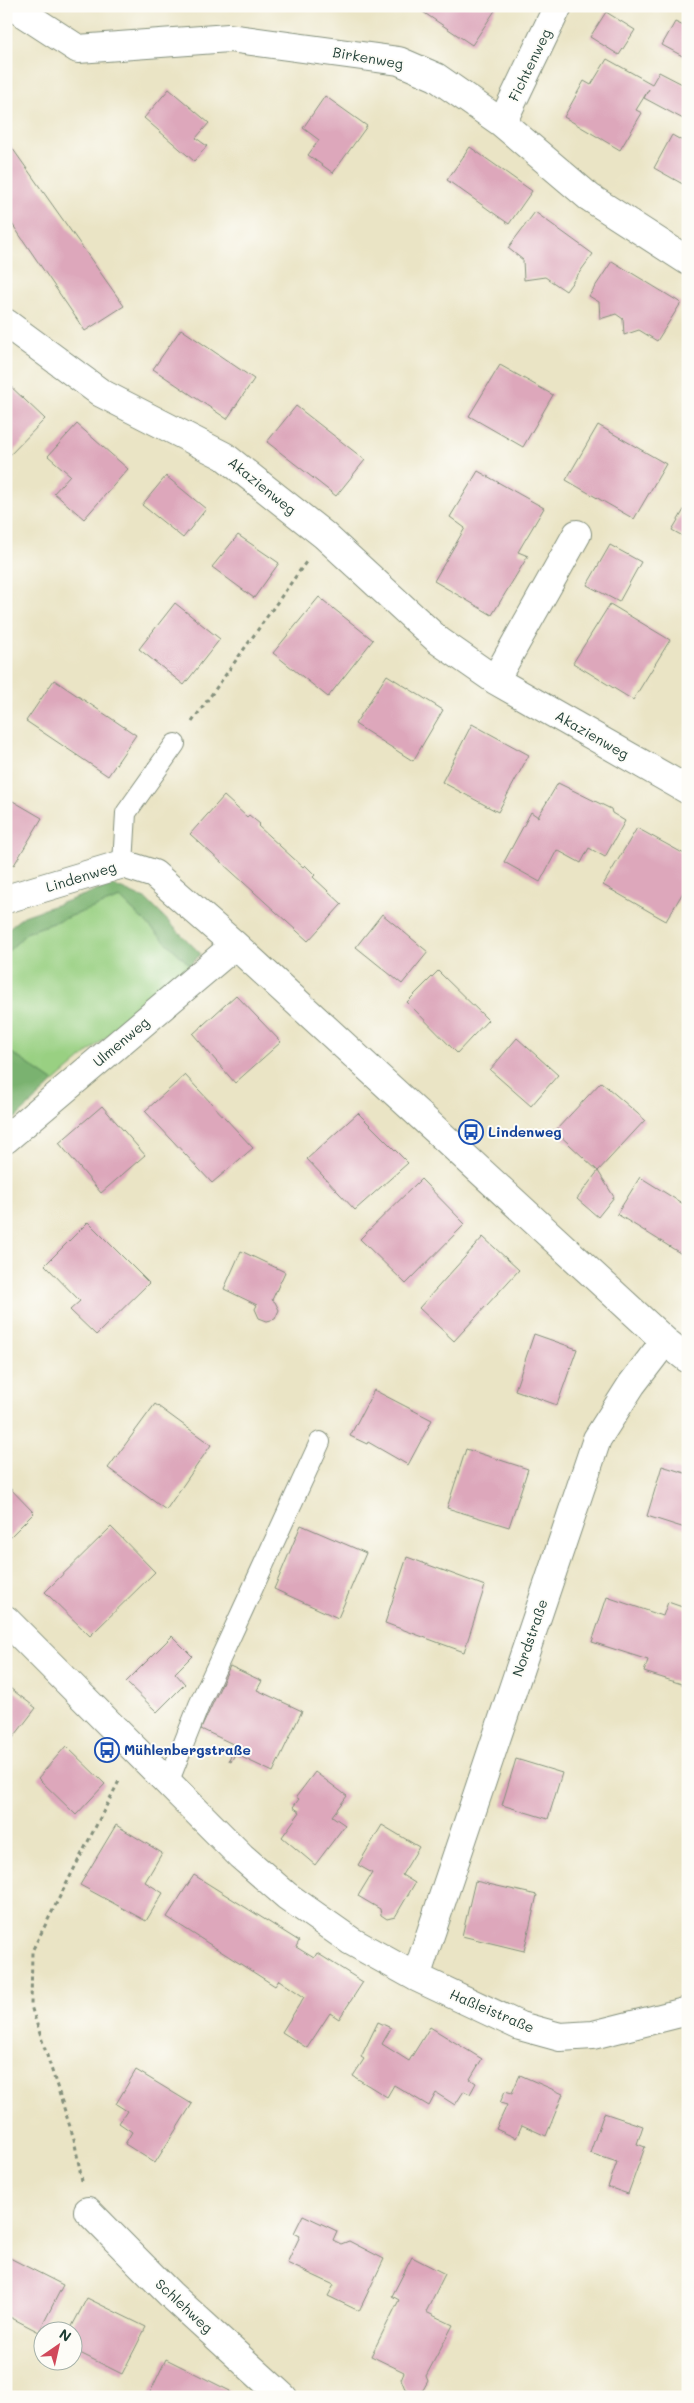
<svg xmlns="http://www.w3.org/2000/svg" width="694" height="2403" viewBox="0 0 694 2403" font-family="Mali,sans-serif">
  <rect width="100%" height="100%" fill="#fdfcf7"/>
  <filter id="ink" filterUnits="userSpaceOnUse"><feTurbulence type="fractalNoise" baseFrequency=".02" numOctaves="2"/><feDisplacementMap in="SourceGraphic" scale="10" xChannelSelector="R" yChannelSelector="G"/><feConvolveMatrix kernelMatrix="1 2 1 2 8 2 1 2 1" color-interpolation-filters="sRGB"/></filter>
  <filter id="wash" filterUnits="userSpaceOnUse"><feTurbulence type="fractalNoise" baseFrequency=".0096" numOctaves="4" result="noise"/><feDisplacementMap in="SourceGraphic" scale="20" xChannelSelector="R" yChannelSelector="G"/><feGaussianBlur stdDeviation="1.12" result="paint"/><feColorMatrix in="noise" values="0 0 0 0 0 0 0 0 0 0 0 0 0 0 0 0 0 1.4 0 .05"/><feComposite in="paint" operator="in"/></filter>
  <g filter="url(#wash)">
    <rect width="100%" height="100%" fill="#eae4c5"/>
    <path fill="#99d082" stroke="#5c865b" d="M120,898L190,965L54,1082L6,1049V953L28,932Z"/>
    <path fill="#7ab270" stroke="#4c7852" d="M113,885L147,900L201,954L190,965L120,898L28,932L6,953V930L24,916Z
      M6,1049L54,1082L6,1127Z"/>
    <g id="blocks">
      <path fill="#dda7bb" d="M423,6H498L472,45L420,10Z
        M606,12L635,30L619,55L590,37Z
        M675,22L688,28V59L662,45Z
        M607,59L652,84L659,72L688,87V115L685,120L644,98L649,89L636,110L642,113L620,150L564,117L584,81L591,85Z
        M169,89L209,123L196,138L207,146L194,161L144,118Z
        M325,96L367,126L333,173L308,155L319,140L303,128Z
        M672,135L688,144V187L654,168Z
        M10,145L124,306L85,331L6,215V147Z
        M470,147L532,191L509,224L447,180Z
        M535,212L593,254L566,291L545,277L524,280L523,260L508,248Z
        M612,261L681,303L657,341L639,330L624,335L623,319L616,314L600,319L599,302L589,296Z
        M181,329L254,379L227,419L153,369Z
        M500,365L553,395L523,447L469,416Z
        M6,382L45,419L6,459Z
        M296,406L365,460L336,496L267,442Z
        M77,424L128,469L84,519L54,493L70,475L48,456Z
        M598,425L666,464L634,519L566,480Z
        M478,471L544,508L518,552L528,556L492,615L434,581L465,528L450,517Z
        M166,476L206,509L183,538L142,505Z
        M688,503V539L672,530Z
        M238,535L279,563L254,598L212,567Z
        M610,545L641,562L619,602L587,585Z
        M319,597L373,640L328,697L273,653Z
        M175,603L220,639L184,685L139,649Z
        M610,604L670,640L633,700L573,663Z
        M387,675L443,710L413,761L355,724Z
        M54,680L136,735L108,776L26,721Z
        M472,724L529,755L498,812L442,782Z
        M558,783L611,809L612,813L625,821L605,857L589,848L581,863L557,850L540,882L504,862L531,812L538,817Z
        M224,796L247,817L249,815L260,824L258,826L303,867L305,865L315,875L313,877L342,904L308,941L190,834Z
        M6,797L42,818L14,865L6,860Z
        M637,828L688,856V884L666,921L603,885Z
        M382,914L428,952L402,984L356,947Z
        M438,971L488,1020L457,1053L407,1002Z
        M236,995L281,1042L235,1083L193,1034Z
        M517,1038L558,1075L531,1106L490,1070Z
        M185,1075L253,1148L212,1183L145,1111Z
        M601,1082L645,1120L598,1171L555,1131Z
        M102,1106L145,1155L101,1193L59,1143Z
        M358,1113L408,1163L355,1210L307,1159Z
        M598,1171L614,1197L598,1217L577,1199Z
        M640,1177L688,1207V1258L617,1214Z
        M421,1179L465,1224L406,1284L360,1239Z
        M88,1222L149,1283L96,1335L70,1310L80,1301L45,1265Z
        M483,1237L519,1270L454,1341L419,1308Z
        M241,1251L285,1272L272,1300L275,1302L279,1310L275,1319L267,1321L259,1318L255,1309L257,1305L224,1289Z
        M534,1334L577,1349L557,1405L515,1390Z
        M374,1390L432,1420L408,1465L368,1442L367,1444L350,1436Z
        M155,1404L211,1445L166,1510L108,1468Z
        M466,1449L528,1469L509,1527L447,1508Z
        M662,1466L688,1474V1529L647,1516Z
        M6,1484L34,1513L6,1541Z
        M301,1525L366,1553L338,1618L274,1589Z
        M111,1527L155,1572L90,1636L45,1592Z
        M407,1557L485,1586L464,1652L385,1623Z
        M607,1597L663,1616L668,1602L688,1609V1686L644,1672L648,1660L592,1642Z
        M172,1636L192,1656L175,1673L185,1684L157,1712L126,1682Z
        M230,1666L262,1681L257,1690L302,1711L273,1772L235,1754L231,1762L229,1761L235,1745L201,1729Z
        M6,1685L36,1708L6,1747Z
        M66,1746L105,1784L76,1815L38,1778Z
        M516,1759L562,1773L548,1819L502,1805Z
        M315,1772L347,1796L332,1816L345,1825L315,1865L282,1837L300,1812L293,1807L299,1799L296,1797Z
        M116,1825L162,1853L145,1882L163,1893L146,1921L80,1885Z
        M382,1825L419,1847L402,1875L415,1883L395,1917L387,1919L381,1915L380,1909L358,1896L372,1873L358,1865Z
        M194,1875L299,1941L296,1947L314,1958L317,1953L363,1982L339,2019L330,2013L307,2048L282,2032L304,1997L279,1980L275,1986L167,1917Z
        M475,1881L537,1895L524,1951L462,1936Z
        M378,2022L391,2028L382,2044L409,2061L430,2027L482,2059L470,2079L476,2083L470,2094L464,2091L455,2105L436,2093L429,2106L394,2085L387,2097L353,2076L364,2059L361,2057Z
        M136,2070L192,2104L155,2163L125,2144L132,2132L119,2123L127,2111L116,2104Z
        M520,2075L563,2094L546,2136L522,2125L516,2138L496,2129L507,2105L500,2103L505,2091L512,2093Z
        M604,2113L643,2126L637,2144L645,2147L628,2194L608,2187L617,2162L590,2153Z
        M303,2215L337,2231L333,2240L341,2244L349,2241L384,2259L359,2311L328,2296L334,2285L287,2263L300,2236L294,2233Z
        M6,2256L63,2285L39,2332L6,2315Z
        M412,2257L445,2274L426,2312L453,2325L426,2376L428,2381L423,2390L414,2393L405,2389L401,2379L404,2372L371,2356L399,2300L392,2296Z
        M87,2298L146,2327L122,2374L72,2349V2330H70Z
        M166,2359L230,2391L227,2397H148Z"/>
    </g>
  </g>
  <g filter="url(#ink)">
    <use href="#blocks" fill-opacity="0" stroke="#84907c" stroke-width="1"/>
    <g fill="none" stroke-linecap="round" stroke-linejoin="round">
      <defs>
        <path id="lane" d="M123,864L126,813L175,744
          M168,1783L199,1705L320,1442"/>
        <path id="street" d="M18,10L78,49L229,38L399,61L436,77L502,123L589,197L688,261
          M502,123L558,6
          M6,323L101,393L224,456L324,535L439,641L495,680L688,790
          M495,680L577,534
          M6,899L123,864L154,874L235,945L665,1341L688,1359
          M6,1139L235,945
          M6,1620L241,1856L287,1896L351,1941L416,1977L520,2026L560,2037L593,2035L688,2011
          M416,1977L597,1439L632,1384L665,1341
          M88,2211L170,2294L283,2397"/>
      </defs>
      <use href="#lane" stroke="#84907c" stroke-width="22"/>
      <use href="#street" stroke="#84907c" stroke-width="30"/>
      <path stroke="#84907c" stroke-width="3" stroke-dasharray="4 4" stroke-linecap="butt" d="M192,722L306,562
        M82,2181L74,2139L31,2006L32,1951L120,1779"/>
      <use href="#lane" stroke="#fff" stroke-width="20"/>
      <use href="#street" stroke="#fff" stroke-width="28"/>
    </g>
  </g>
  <defs>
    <symbol id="bus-ring" viewBox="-11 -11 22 22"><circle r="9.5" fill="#fdfcf7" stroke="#1a4fb4" stroke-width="1.5"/><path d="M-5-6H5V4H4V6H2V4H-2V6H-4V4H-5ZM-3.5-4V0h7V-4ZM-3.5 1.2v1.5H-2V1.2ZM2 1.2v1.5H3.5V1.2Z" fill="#1a4fb4"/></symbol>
  </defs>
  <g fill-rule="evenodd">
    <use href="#bus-ring" x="457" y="1118" width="28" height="28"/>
    <use href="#bus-ring" x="93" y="1736" width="28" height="28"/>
  </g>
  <g text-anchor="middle" stroke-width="4" stroke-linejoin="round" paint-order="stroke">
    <g font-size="14" fill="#1f3d34" stroke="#fdfcf7">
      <text transform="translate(368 58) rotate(10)" y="5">Birkenweg</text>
      <text transform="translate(530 65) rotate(-64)" y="5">Fichtenweg</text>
      <text transform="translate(262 486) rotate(39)" y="5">Akazienweg</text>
      <text transform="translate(592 735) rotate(30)" y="5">Akazienweg</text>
      <text transform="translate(81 877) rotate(-17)" y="5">Lindenweg</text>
      <text transform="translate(121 1042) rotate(-40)" y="5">Ulmenweg</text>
      <text transform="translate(530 1638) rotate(-71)" y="5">Nordstraße</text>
      <text transform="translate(492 2011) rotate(23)" y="5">Haßleistraße</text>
      <text transform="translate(184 2306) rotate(43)" y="5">Schlehweg</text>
    </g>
    <g font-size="14" font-weight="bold" fill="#164399" stroke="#fdfcf7" text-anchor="start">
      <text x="488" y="1137">Lindenweg</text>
      <text x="124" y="1755">Mühlenbergstraße</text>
    </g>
  </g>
  <rect width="694" height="2403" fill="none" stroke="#fdfcf7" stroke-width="25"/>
  <g transform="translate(58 2346) rotate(34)"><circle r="24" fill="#fdfcf7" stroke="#a4b0a9"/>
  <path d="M0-4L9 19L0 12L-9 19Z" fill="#d1495b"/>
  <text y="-8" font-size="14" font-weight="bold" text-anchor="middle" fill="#1f3d34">N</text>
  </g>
</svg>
